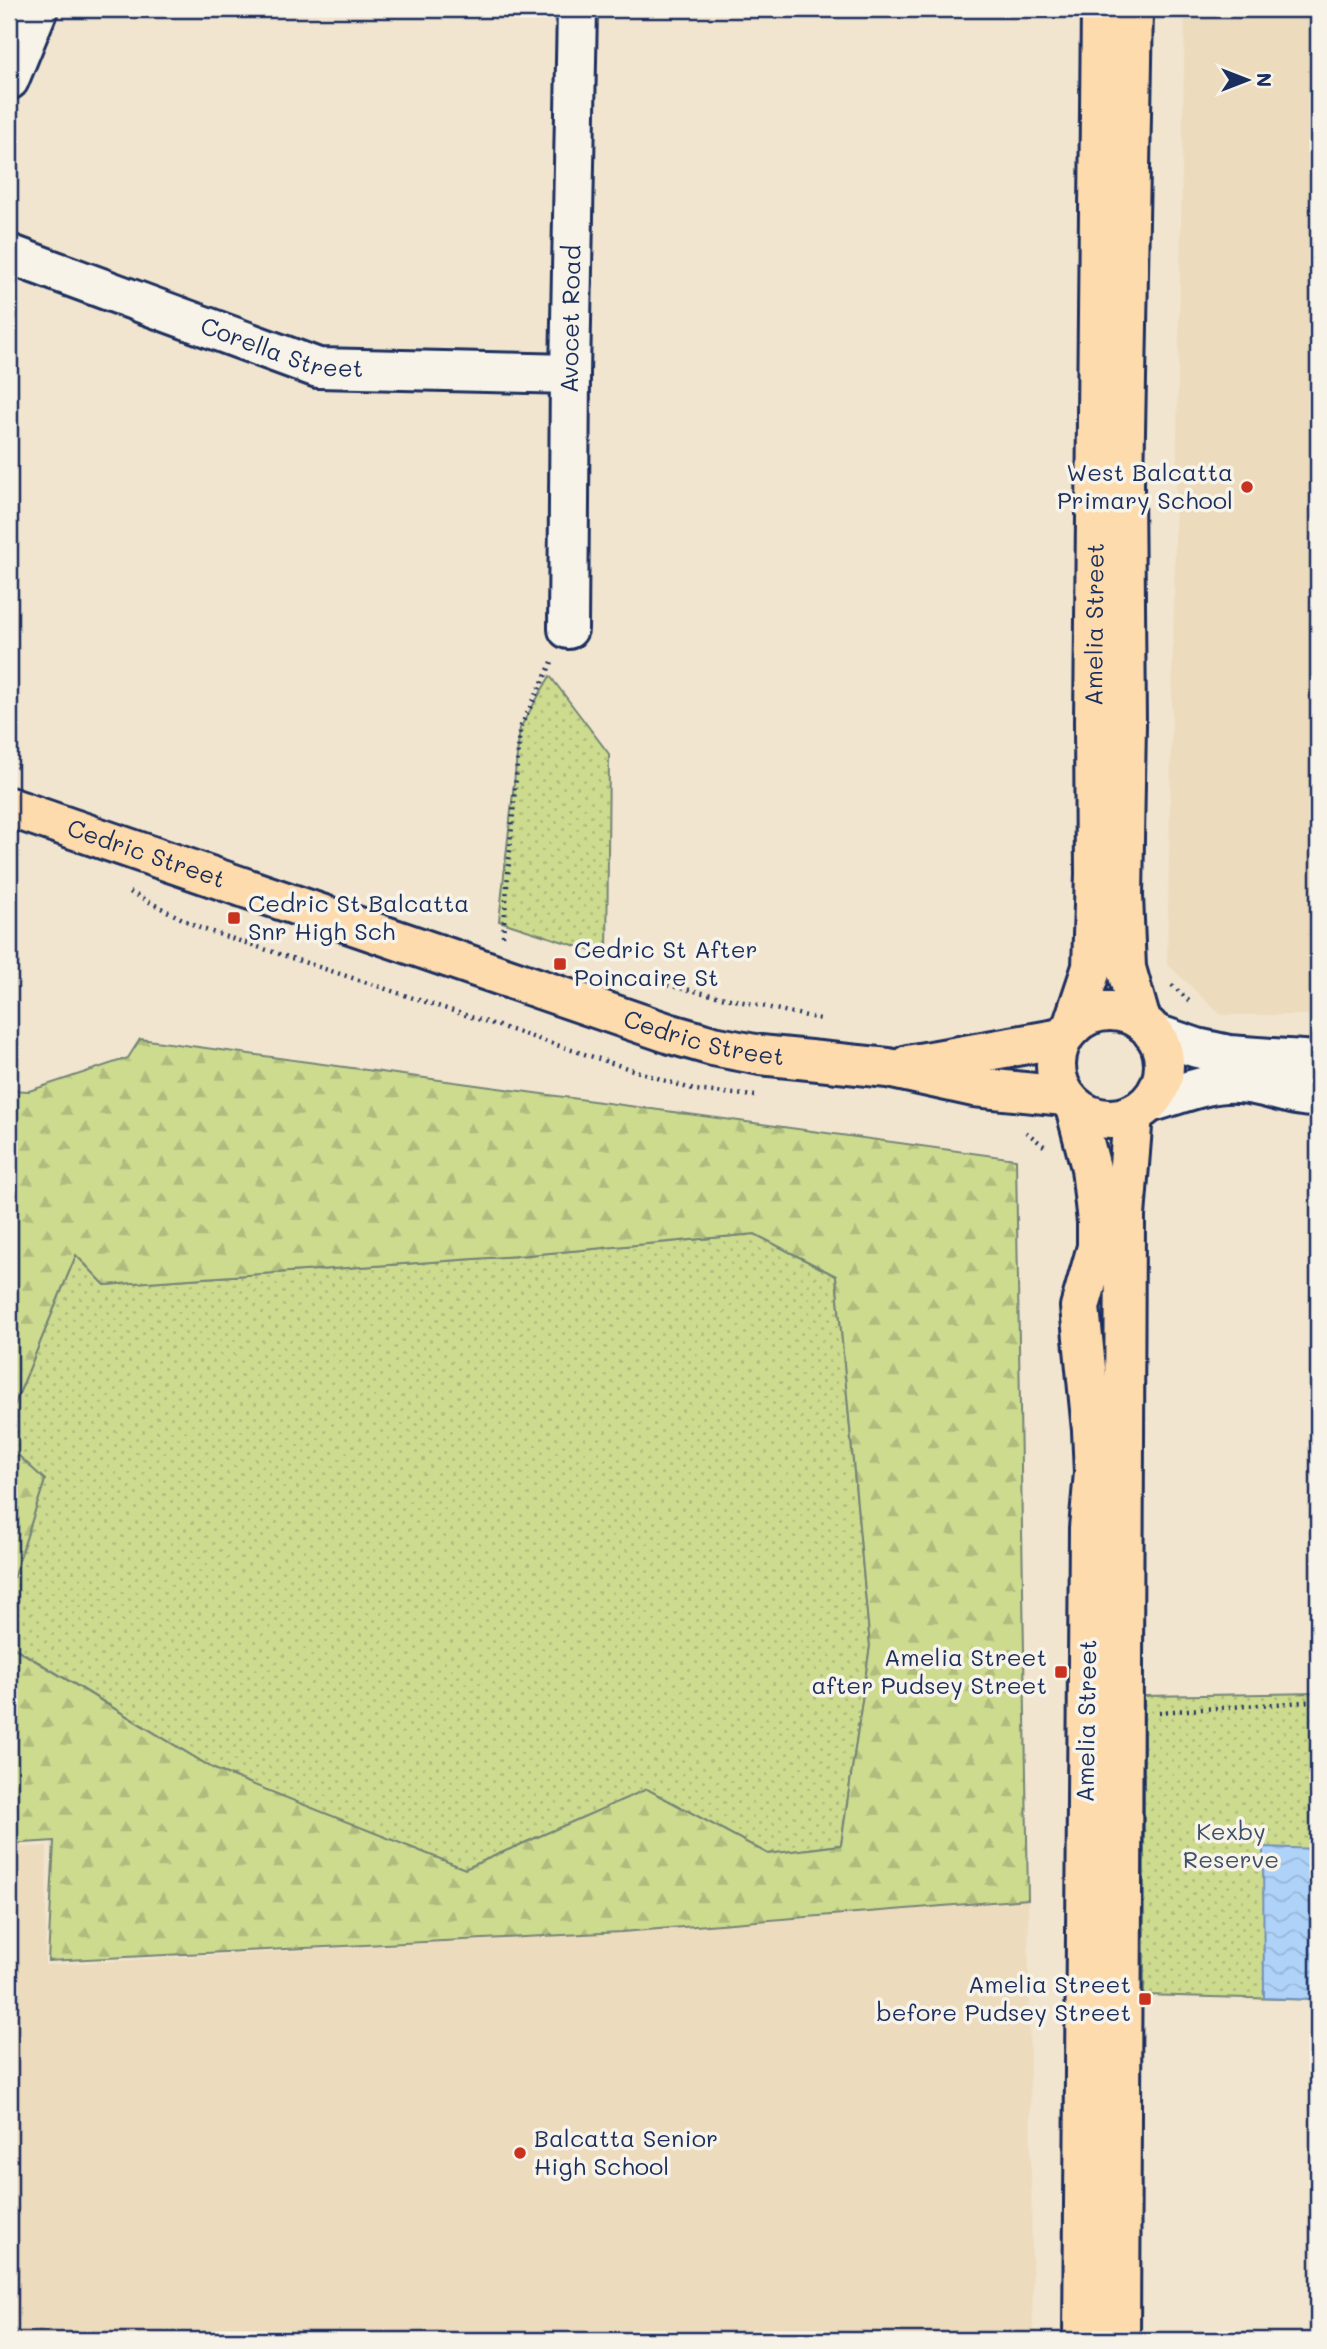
<svg xmlns="http://www.w3.org/2000/svg" width="1327" height="2349" viewBox="0 0 1327 2349" font-family="Mali,sans-serif">
  <defs>
    <pattern id="green-dots" width="8" height="8" patternUnits="userSpaceOnUse" patternTransform="scale(1.75)"><rect width="8" height="8" fill="#cddb8f"/><path d="M2 2h.1M6 6h.1" fill="none" stroke="#afbc7e" stroke-width="1.8" stroke-linecap="round"/></pattern>
    <pattern id="forest-firs" width="22" height="20" patternUnits="userSpaceOnUse" patternTransform="scale(1.75)"><rect width="22" height="20" fill="#cddb8f"/><path d="M5 1l3.5 6h-7zM16 11l3.5 6h-7z" fill="#afbc7e"/></pattern>
    <pattern id="water-waves" width="16" height="10" patternUnits="userSpaceOnUse" patternTransform="scale(1.75)"><rect width="16" height="10" fill="#afd3f8"/><path d="M0 5q4-4 8 0t8 0" fill="none" stroke="#96b5d7"/></pattern>
  </defs>
  <rect width="100%" height="100%" fill="#f1e5cf"/>
  <filter id="ink" filterUnits="userSpaceOnUse"><feTurbulence type="fractalNoise" baseFrequency=".0143" numOctaves="2"/><feDisplacementMap in="SourceGraphic" scale="14" xChannelSelector="R" yChannelSelector="G"/><feConvolveMatrix kernelMatrix="1 2 1 2 8 2 1 2 1" color-interpolation-filters="sRGB"/></filter>
  <g filter="url(#ink)">
    <path fill="#eddbbe" d="M1185,9H1318V1015H1221L1167,964Z
      M47,1846L45,1965L622,1932L1028,1899L1033,2340H9V1848Z"/>
    <path fill="url(#green-dots)" stroke="#748576" stroke-width="2" d="M550,676L609,754L607,956L499,921L520,728Z
      M755,1234L836,1276L870,1646L841,1845L768,1854L647,1789L465,1869L214,1769L9,1644V1591L45,1480L9,1447V1418L76,1255L105,1285L517,1256Z
      M1318,1693V2000L1144,1995V1696Z"/>
    <path fill="url(#forest-firs)" stroke="#748576" stroke-width="2" d="M140,1039L1016,1159L1028,1899L622,1932L48,1961L54,1841L9,1844V1645L214,1769L465,1869L647,1789L768,1854L841,1845L870,1646L836,1276L755,1234L517,1256L105,1285L76,1255L9,1418V1090L29,1091L128,1058Z
      M9,1447L45,1480L9,1591Z"/>
    <path fill="url(#water-waves)" stroke="#7491ba" stroke-width="2" d="M1263,1847L1318,1849V2000L1264,1998Z"/>
    <g fill="none" stroke-linecap="round" stroke-linejoin="round">
      <defs>
        <g id="minor">
          <path d="M9,80L38,9"/>
          <path id="s1" d="M9,254L318,368L570,374"/>
          <path id="s2" d="M568,629L570,374L577,9"/>
          <path d="M1153,1033L1197,1048L1229,1055L1318,1061"/>
          <path d="M1149,1103C1178,1095 1208,1081 1238,1083C1266,1084 1291,1098 1318,1097"/>
        </g>
        <g id="major">
          <path d="M1133,9L1124,484L1126,724L1123,896L1126,968L1141,1021"/>
          <path id="s3" d="M9,807L671,1034L713,1046L760,1055L888,1068L974,1087L1065,1096"/>
          <circle cx="1110" cy="1065" r="54"/>
          <path id="s4" d="M1072,1027L1092,967L1095,874L1094,722L1101,9"/>
          <path d="M908,1065L1062,1038"/>
          <path d="M1075,1107L1091,1168L1097,1222V1247L1080,1307L1092,1430L1094,1473L1089,1528L1083,2340"/>
          <path d="M1120,2340L1125,1216L1133,1114"/>
        </g>
      </defs>
      <use href="#minor" stroke="#1b2f5e" stroke-width="44"/>
      <use href="#major" stroke="#1b2f5e" stroke-width="44"/>
      <path stroke="#1b2f5e" stroke-width="4.5" stroke-dasharray="2 5" stroke-linecap="butt" d="M9,764L19,767
        M130,892L200,928L694,1090L755,1096
        M503,936L520,728L552,662
        M640,979L820,1019
        M1172,985L1191,1003
        M1026,1132L1044,1146
        M1159,1712L1318,1701"/>
      <use href="#minor" stroke="#f7f3e8" stroke-width="38"/>
      <use href="#major" stroke="#fedbac" stroke-width="38"/>
    </g>
  </g>
  <g fill="#c8321e" stroke="#f7f3e8" stroke-width="2.5">
    <circle cx="1247" cy="487" r="7"/>
    <rect x="227" y="911" width="14" height="14" rx="3.5"/>
    <rect x="553" y="957" width="14" height="14" rx="3.5"/>
    <rect x="1054" y="1665" width="14" height="14" rx="3.5"/>
    <rect x="1138" y="1992" width="14" height="14" rx="3.5"/>
    <circle cx="520" cy="2153" r="7"/>
  </g>
  <g text-anchor="middle" stroke-width="7" stroke-linejoin="round" paint-order="stroke">
    <g font-size="24" fill="#1b2f5e" stroke="#f7f3e8">
      <text dy="8" stroke="none"><textPath href="#s2" startOffset="310">Avocet Road</textPath></text>
      <text dy="8" stroke="none"><textPath href="#s1" startOffset="290">Corella Street</textPath></text>
      <text dy="8" stroke="none"><textPath href="#s4" startOffset="406">Amelia Street</textPath></text>
      <text dy="8" stroke="none"><textPath href="#s3" startOffset="145">Cedric Street</textPath></text>
      <text dy="8" stroke="none"><textPath href="#s3" startOffset="733">Cedric Street</textPath></text>
      <text transform="translate(1087 1721) rotate(-89)" y="8">Amelia Street</text>
    </g>
    <g font-size="24" fill="#1b2f5e" stroke="#f7f3e8" text-anchor="end">
      <text x="1233" y="481">West Balcatta<tspan x="1233" dy="28">Primary School</tspan></text>
      <text x="248" y="912" text-anchor="start">Cedric St Balcatta<tspan x="248" dy="28">Snr High Sch</tspan></text>
      <text x="574" y="958" text-anchor="start">Cedric St After<tspan x="574" dy="28">Poincaire St</tspan></text>
      <text x="1047" y="1666">Amelia Street<tspan x="1047" dy="28">after Pudsey Street</tspan></text>
      <text x="1131" y="1993">Amelia Street<tspan x="1131" dy="28">before Pudsey Street</tspan></text>
      <text x="534" y="2147" text-anchor="start">Balcatta Senior<tspan x="534" dy="28">High School</tspan></text>
    </g>
    <g font-size="24" fill="#3f5168" stroke="#f7f3e8">
      <text x="1231" y="1840">Kexby<tspan x="1231" dy="28">Reserve</tspan></text>
    </g>
  </g>
  <rect width="1327" height="2349" fill="none" stroke="#f7f3e8" stroke-width="35"/>
  <rect x="18" y="18" width="1292" height="2314" fill="none" stroke="#1b2f5e" stroke-width="2.5" filter="url(#ink)"/>
  <g transform="translate(1247 80) rotate(90)" stroke="#f7f3e8" stroke-width="5" paint-order="stroke">
  <path d="M0-5L12 26L0 18L-12 26Z" fill="#1b2f5e"/>
  <text y="-10" font-size="19" font-weight="bold" text-anchor="middle" fill="#1b2f5e">N</text>
  </g>
</svg>
